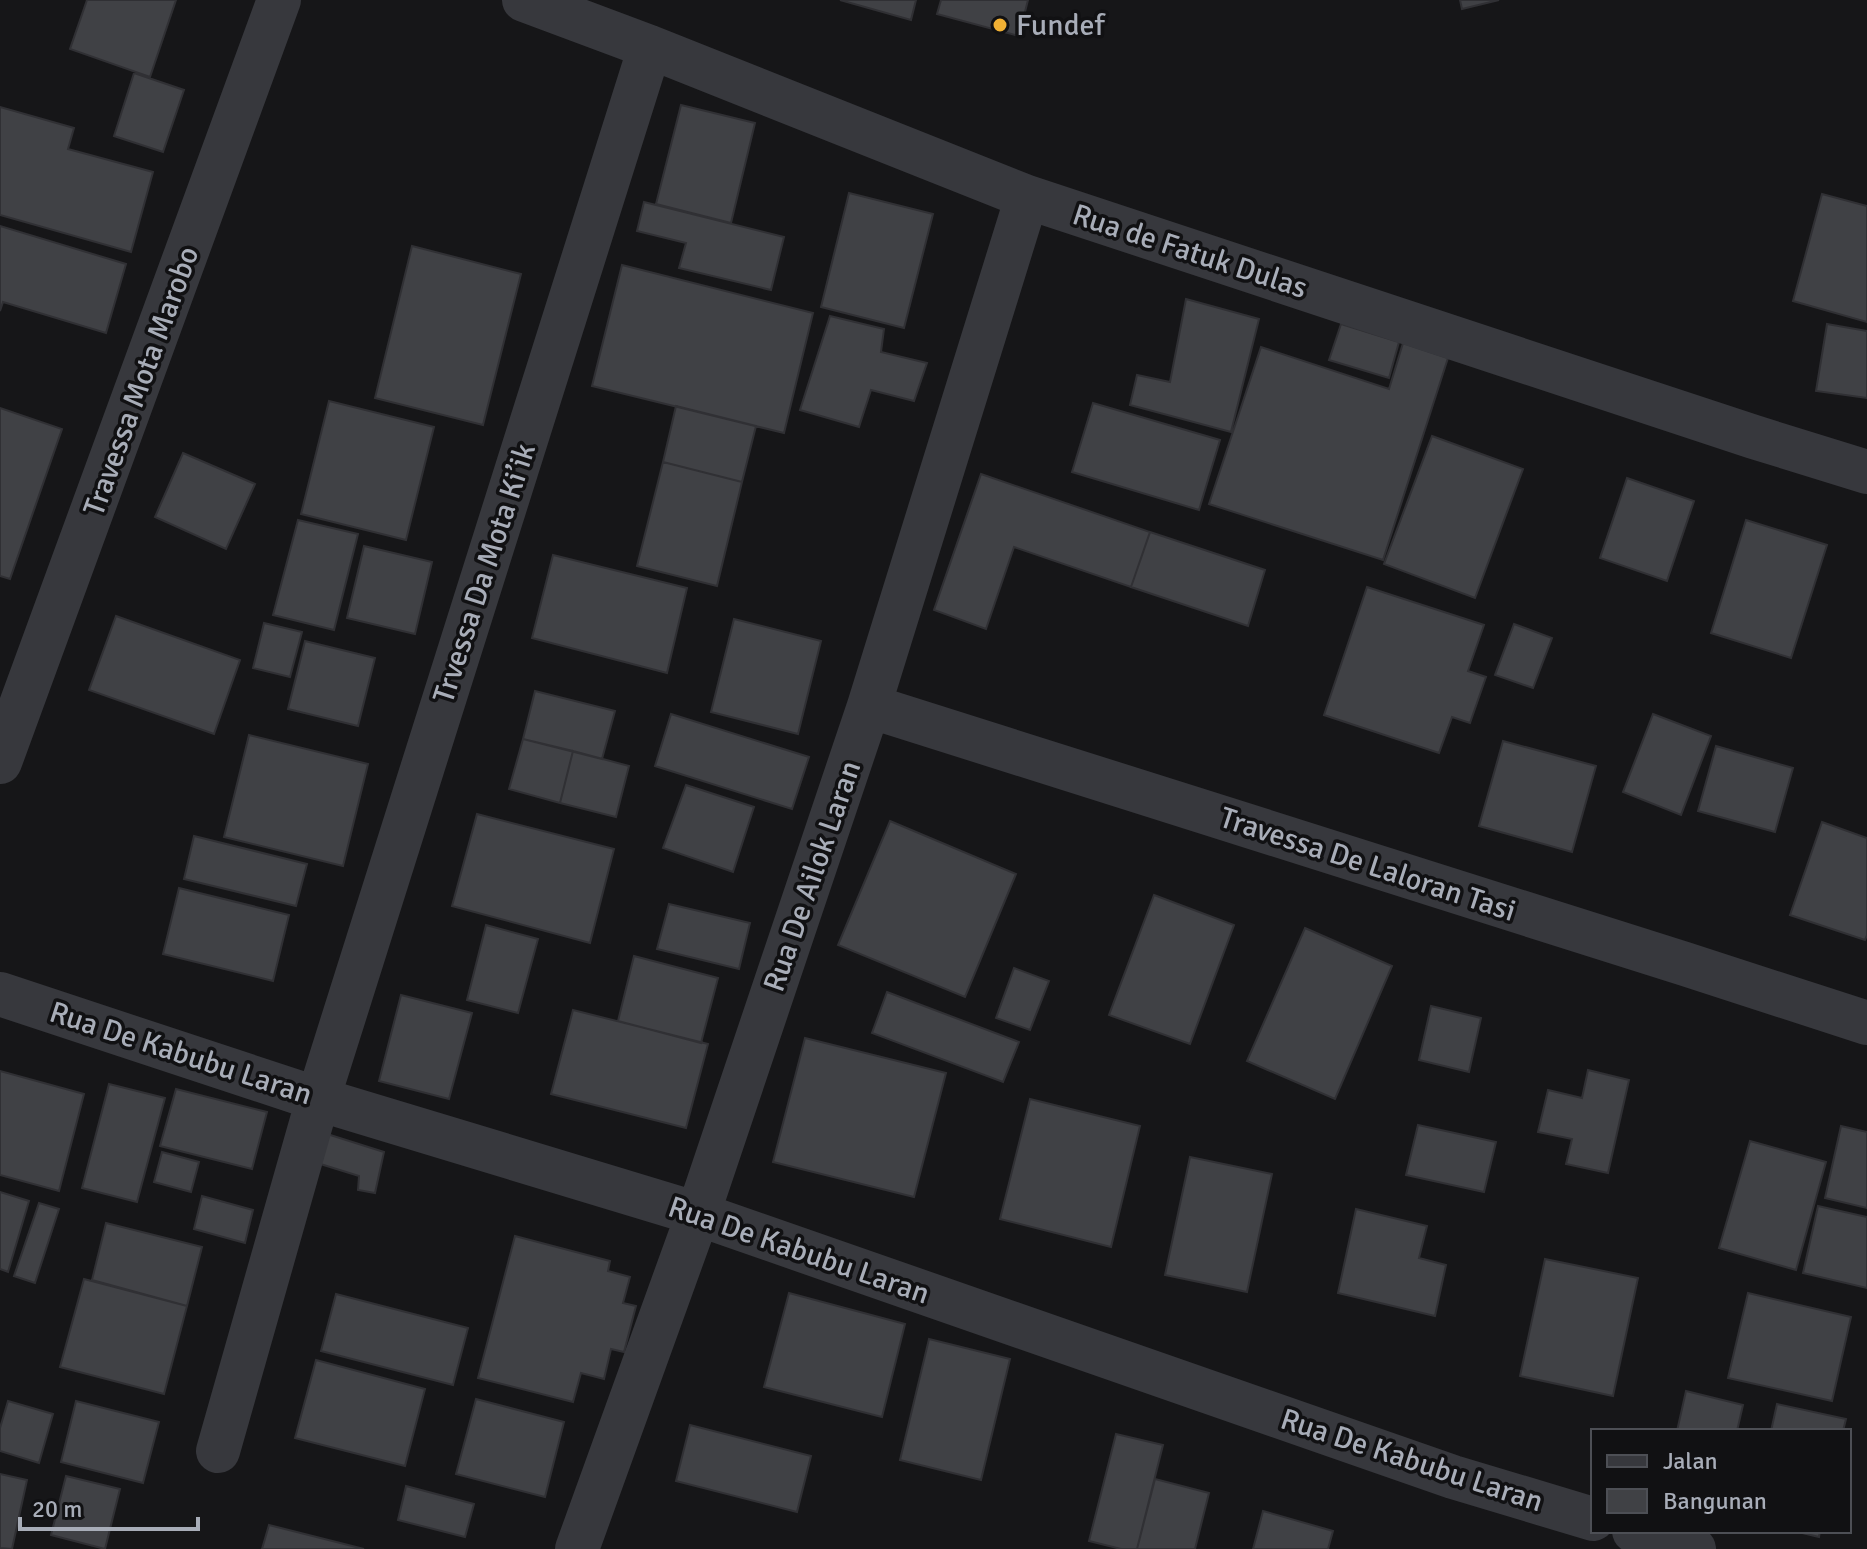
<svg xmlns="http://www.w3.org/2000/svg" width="1867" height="1549" viewBox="0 0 1867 1549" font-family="Signika,sans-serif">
  <rect width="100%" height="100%" fill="#161618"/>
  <path fill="#404145" stroke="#303034" stroke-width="2" d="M87,0H176L150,77L70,49Z
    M840,0H916L911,20Z
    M941,0H1028L1019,36L937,14Z
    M1460,0H1499L1462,9Z
    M134,73L184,90L163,152L114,136Z
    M681,105L755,123L731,223L656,204Z
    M0,107L74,128L68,149L153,172L131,252L0,215Z
    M849,193L933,214L904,328L821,307Z
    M1822,194L1867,206V322L1793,301Z
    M644,202L784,237L771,290L679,268L686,243L637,231Z
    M0,226L126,264L106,333L3,302L0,311Z
    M412,246L521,274L483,425L375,398Z
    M622,265L813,313L784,433L592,386Z
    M1186,299L1259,319L1231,432L1130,405L1137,375L1170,382Z
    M830,316L884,329L881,352L927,363L914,401L871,390L859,427L800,410Z
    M1341,324L1399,342L1389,378L1329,360Z
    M1827,324L1867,331V398L1816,391Z
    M1403,343L1448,358L1383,560L1209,504L1261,347L1389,389Z
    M329,401L434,427L406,540L301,514Z
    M1093,403L1220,440L1199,510L1072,472Z
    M676,406L756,426L742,482L663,462Z
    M0,408L62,429L10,579L0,576Z
    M1432,436L1523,469L1475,598L1384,564Z
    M183,453L255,484L226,549L155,517Z
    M663,462L742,482L717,586L637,566Z
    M981,474L1150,532L1131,587L1014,547L986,629L934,610Z
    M1627,478L1694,501L1667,581L1600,558Z
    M298,520L358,534L334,630L273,615Z
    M1746,520L1827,545L1791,658L1711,633Z
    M1150,532L1265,570L1248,626L1131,587Z
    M364,546L432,562L415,634L347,618Z
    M553,555L687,588L667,673L532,638Z
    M1367,587L1484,625L1468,671L1486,677L1470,723L1452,717L1439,753L1324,715Z
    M116,616L240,660L214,734L89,690Z
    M734,619L821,641L798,734L711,712Z
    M264,623L302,632L290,677L253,668Z
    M1514,624L1552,638L1533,688L1495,675Z
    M305,641L375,658L358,726L288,709Z
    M535,691L615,711L602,759L523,739Z
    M671,714L809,757L792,809L655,766Z
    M1653,714L1711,736L1681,815L1623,792Z
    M249,735L368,764L343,866L224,837Z
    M523,739L573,751L560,803L509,789Z
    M1503,741L1596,766L1572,852L1479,826Z
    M1716,746L1793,768L1775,832L1698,811Z
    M573,751L629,766L616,817L560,803Z
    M686,785L754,807L733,872L663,848Z
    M477,814L614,849L590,943L452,906Z
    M890,821L1016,874L965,997L838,945Z
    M1822,822L1867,838V935L1865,940L1790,915Z
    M194,836L307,864L296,906L184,879Z
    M179,888L289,915L273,981L163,954Z
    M1154,895L1234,925L1190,1044L1109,1015Z
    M669,904L750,923L739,969L657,949Z
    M486,925L538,939L518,1013L467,1000Z
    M1305,928L1392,966L1335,1099L1247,1061Z
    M634,956L718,978L701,1043L618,1021Z
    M1014,968L1049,981L1030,1030L996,1018Z
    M887,992L1019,1042L1003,1082L872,1033Z
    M401,995L472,1013L449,1099L379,1081Z
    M1431,1006L1481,1018L1469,1072L1419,1060Z
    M573,1010L708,1044L686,1128L551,1094Z
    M805,1038L946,1073L914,1197L773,1162Z
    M1588,1070L1629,1080L1608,1173L1566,1164L1572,1139L1538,1132L1548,1090L1582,1098Z
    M0,1071L84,1094L59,1191L0,1175Z
    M109,1084L165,1098L137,1202L82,1188Z
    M176,1089L267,1112L252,1169L160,1146Z
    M1030,1099L1140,1126L1111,1247L1000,1219Z
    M1418,1125L1496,1142L1484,1192L1406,1175Z
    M1841,1126L1867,1132V1208L1825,1198Z
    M324,1133L384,1152L375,1193L358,1190L359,1176L314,1162Z
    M1750,1141L1826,1162L1796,1270L1719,1248Z
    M162,1152L199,1162L191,1192L154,1182Z
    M1190,1157L1272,1174L1247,1292L1165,1275Z
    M0,1192L29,1201L8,1272L0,1269Z
    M202,1196L253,1210L245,1243L194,1229Z
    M39,1203L59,1209L35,1283L14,1276Z
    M1818,1206L1867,1217V1288L1803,1273Z
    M1356,1209L1427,1226L1419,1258L1446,1265L1435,1316L1338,1293Z
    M106,1223L202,1247L187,1306L92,1280Z
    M515,1236L610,1261L608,1271L630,1277L623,1303L636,1306L624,1352L611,1349L604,1379L581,1373L573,1402L478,1378Z
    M1545,1259L1638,1278L1613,1396L1520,1376Z
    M84,1279L187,1306L164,1394L60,1367Z
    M789,1293L905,1324L882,1417L764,1387Z
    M1748,1293L1851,1317L1832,1401L1728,1378Z
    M336,1294L468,1328L453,1385L321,1351Z
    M929,1339L1010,1359L981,1480L900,1460Z
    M316,1360L425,1389L405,1466L295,1438Z
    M1686,1391L1743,1405L1737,1431H1677Z
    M476,1399L564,1422L545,1497L456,1474Z
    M8,1401L53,1414L39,1463L0,1451V1428Z
    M76,1401L159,1422L143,1483L61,1462Z
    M1777,1404L1846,1419L1843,1431H1771Z
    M690,1425L811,1456L797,1512L676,1481Z
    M1116,1434L1163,1445L1137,1549H1121L1089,1541Z
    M0,1474L27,1480L12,1549L0,1548Z
    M66,1476L120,1489L105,1549L51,1535Z
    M1155,1479L1209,1493L1195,1549H1137Z
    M406,1486L474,1504L465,1537L398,1520Z
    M1263,1511L1333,1531L1328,1549H1253Z
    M269,1525L364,1549H262Z
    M1794,1531H1820L1819,1537Z"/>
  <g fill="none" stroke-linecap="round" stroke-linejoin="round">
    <path stroke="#37383d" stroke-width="44" d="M524,0L650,47L1027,197L1754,437L1867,472
      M869,706L1685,964L1867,1023
      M0,762L279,0
      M0,994L318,1099L698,1214L1453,1477L1593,1519
      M218,1451L318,1099L650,47
      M1634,1531L1694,1549
      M577,1549L698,1214L869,706L1027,197"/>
  </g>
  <circle fill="#f2b134" stroke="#111113" stroke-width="3" cx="1000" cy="25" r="8"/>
  <g text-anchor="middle" stroke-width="7" stroke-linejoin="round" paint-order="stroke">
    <g font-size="30" fill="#a8adb8" stroke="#111113" text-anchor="start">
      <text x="1016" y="35">Fundef</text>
    </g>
    <g font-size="30" fill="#a8adb8" stroke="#111113">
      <text transform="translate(1190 251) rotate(18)" y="10">Rua de Fatuk Dulas</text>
      <text transform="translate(141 381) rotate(-70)" y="10">Travessa Mota Marobo</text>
      <text transform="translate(484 573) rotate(-72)" y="10">Trvessa Da Mota Ki’ik</text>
      <text transform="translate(1368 864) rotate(18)" y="10">Travessa De Laloran Tasi</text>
      <text transform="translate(812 876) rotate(-71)" y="10">Rua De Ailok Laran</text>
      <text transform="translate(181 1053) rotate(18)" y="10">Rua De Kabubu Laran</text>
      <text transform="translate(799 1250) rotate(19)" y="10">Rua De Kabubu Laran</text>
      <text transform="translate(1412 1460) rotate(18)" y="10">Rua De Kabubu Laran</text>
    </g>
  </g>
  <rect x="1591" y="1429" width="260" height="104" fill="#111113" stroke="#4d4f55" stroke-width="2"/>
  <rect x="1607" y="1455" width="40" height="12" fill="#37383d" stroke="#4d4f55" stroke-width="2"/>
  <text x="1663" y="1469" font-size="24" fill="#a8adb8">Jalan</text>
  <rect x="1607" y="1489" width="40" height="24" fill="#404145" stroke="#4d4f55" stroke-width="2"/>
  <text x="1663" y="1509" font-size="24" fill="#a8adb8">Bangunan</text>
  <path d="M20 1517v12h178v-12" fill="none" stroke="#a8adb8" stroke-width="4"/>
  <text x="32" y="1517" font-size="24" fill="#a8adb8" stroke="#111113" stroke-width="6" paint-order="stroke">20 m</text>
</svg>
